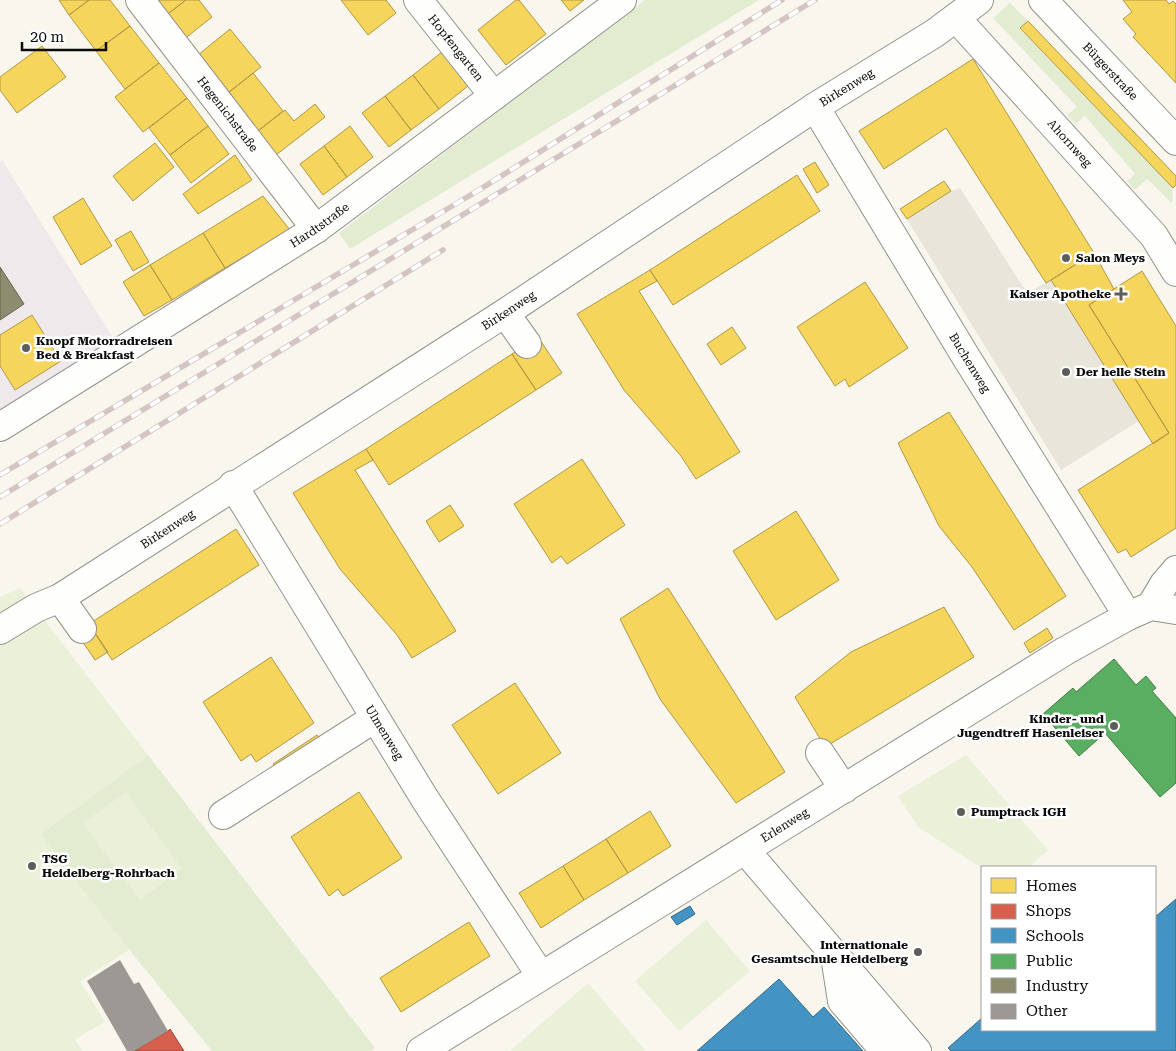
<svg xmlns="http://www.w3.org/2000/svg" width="1176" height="1051" viewBox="0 0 1176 1051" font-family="'Roboto Serif',serif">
  <rect width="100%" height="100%" fill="#f9f6ee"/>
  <path fill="#f0e9eb" d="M2,160L115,341L0,412V162Z"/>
  <path fill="#e2ecd0" d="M645,0H759L350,249L339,233Z
    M1010,3L1028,21L1020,29L1173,188L1172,203L1147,179L1135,190L1127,181L1135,174L1085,116L1076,124L1067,115L1077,107L993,18Z
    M148,755L375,1048L370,1051H212L37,837Z"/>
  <path fill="#ebf0d9" d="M20,588L148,755L41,834L129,950L80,981L105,1022L75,1039L82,1051H0V597Z
    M966,755L1048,850L1029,867L982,868L918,827L898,796Z
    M126,792L182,869L140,900L83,823Z
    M706,920L750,971L679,1031L635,981Z
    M588,983L645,1050L644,1051H510Z"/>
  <path fill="#e8e5db" d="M960,188L1027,293L1051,280L1139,421L1061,470L908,221L907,219L951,191Z"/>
  <path fill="#f6d55c" stroke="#b09844" d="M59,0H89L69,15Z
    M89,0H110L130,26L96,51L69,15Z
    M153,0H186L165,16Z
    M186,0H199L212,17L183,40L165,16Z
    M341,0H386L396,13L368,35Z
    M516,0H519L546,34L506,65L478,30Z
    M561,0H584L570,11Z
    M1123,0H1166L1169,4L1173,1L1176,4V83L1133,37L1136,34L1123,19L1132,12Z
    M1028,21L1176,176V185L1173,188L1020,28Z
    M130,26L159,63L125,89L96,51Z
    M230,29L261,67L228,93L198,55Z
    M42,46L66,77L17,113L0,90V77Z
    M447,48L473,82L439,109L413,75Z
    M973,59L1094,253L1046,283L946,128L884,169L859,131Z
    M159,63L187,98L143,132L115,97Z
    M253,73L283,111L258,131L228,93Z
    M413,75L439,109L411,130L385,96Z
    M385,96L411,130L389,147L362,113Z
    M187,98L208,126L170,155L149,128Z
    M315,104L325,117L276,155L258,131L285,110L294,121Z
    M208,126L229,154L191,183L170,155Z
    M350,126L373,157L347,177L324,146Z
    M155,143L174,167L133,201L113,176Z
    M324,146L347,177L323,195L300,164Z
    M235,155L252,180L198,214L183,194Z
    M815,162L829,185L817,193L803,169Z
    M797,175L820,211L673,305L650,270Z
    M944,181L951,191L907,219L900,209Z
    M263,196L290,230L225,268L203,233Z
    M83,198L112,246L81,265L53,217Z
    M131,231L149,262L133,271L115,240Z
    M203,233L225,268L172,300L150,265Z
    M1094,253L1114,289L1089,305L1169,433L1153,444L1051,280Z
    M150,265L172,300L144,316L123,282Z
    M650,270L657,281L639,291L740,452L696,479L681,456L624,390L577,314Z
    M1142,271L1176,326V528L1131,557L1126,549L1118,553L1078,490L1169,433L1089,305Z
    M865,282L908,348L849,387L845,379L835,386L797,327Z
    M32,315L61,361L15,390L0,366V335Z
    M732,327L746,348L721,365L707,344Z
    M538,337L562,373L536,390L512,354Z
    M512,354L536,390L389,485L366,449Z
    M949,412L1066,596L1014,630L972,567L939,526L898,443Z
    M366,449L373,460L355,470L456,631L412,658L397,635L340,569L293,493Z
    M582,459L625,525L567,564L561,556L552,563L514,504Z
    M450,505L464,526L439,542L426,521Z
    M796,511L839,580L776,620L733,551Z
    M236,529L259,565L112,660L89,624Z
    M668,588L785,772L736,803L660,699L620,619Z
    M944,607L974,657L825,747L795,697L851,652Z
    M89,624L108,652L95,660L76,632Z
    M1047,628L1053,638L1030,653L1024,643Z
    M271,657L314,723L256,762L251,754L241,761L203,702Z
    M515,683L561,753L498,794L452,725Z
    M317,735L322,742L278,771L273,764Z
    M359,792L402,858L343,896L338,889L329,896L291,837Z
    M650,811L671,846L628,873L606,839Z
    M606,839L628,873L584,900L563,866Z
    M563,866L584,900L541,928L519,893Z
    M469,922L490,956L401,1012L380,978Z"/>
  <path fill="#d6604d" stroke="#994639" d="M170,1029L184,1051H134L168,1031Z"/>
  <path fill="#4393c3" stroke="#326a8c" d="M1176,899V1051H951L948,1048L982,1018V1030H1155V917Z
    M690,906L695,914L677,925L671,917Z
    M779,979L813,1017L824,1007L863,1051H697Z"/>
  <path fill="#5aae61" stroke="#427d47" d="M1114,659L1136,685L1146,676L1156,688L1152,691L1176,718V783L1160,797L1105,733L1079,756L1043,714L1073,688L1076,692Z"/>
  <path fill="#8c8c6e" stroke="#656550" d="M0,267L24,304L0,320Z"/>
  <path fill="#9c9994" d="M120,960L134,984L139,982L168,1031L134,1051H127L87,981Z"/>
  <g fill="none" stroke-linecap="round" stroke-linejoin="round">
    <defs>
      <g id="minor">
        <path id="s1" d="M140,0L316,229"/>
        <path id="s2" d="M418,0L494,96"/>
        <path id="s3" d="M1043,0L1176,141"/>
        <path id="s4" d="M956,18L1154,236L1176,272"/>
        <path id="s5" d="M815,107L966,357L1128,616"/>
        <path d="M505,313L527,344"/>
        <path id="s6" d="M0,427L316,229L622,0"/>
        <path id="s7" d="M233,485L425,799L541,976"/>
        <path d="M60,598L82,629"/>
        <path d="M1151,606L1164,584L1176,570"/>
        <path id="s8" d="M0,630L36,608L60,598L505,313L815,107L935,33L979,0"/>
        <path d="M820,753L844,789"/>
        <path d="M223,815L375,718"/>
        <path d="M745,850L917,1051"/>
        <path d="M835,956L842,1001L885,1051"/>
        <path id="s9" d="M421,1051L1065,651L1128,616L1151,606L1176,610"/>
      </g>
    </defs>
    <use href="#minor" stroke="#92918d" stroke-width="30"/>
    <use href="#minor" stroke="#fefefc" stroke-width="28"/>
    <defs>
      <path id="rail" d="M0,475L474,193L782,0
        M0,497L815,0
        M0,524L443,250"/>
    </defs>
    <use href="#rail" stroke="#d4c5c4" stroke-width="5.5"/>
    <use href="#rail" stroke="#fff" stroke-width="4" stroke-dasharray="11" stroke-linecap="butt"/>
  </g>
  <g fill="#5e5d5a" stroke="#fff" stroke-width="2">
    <circle cx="1066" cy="258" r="5"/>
    <path d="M1118.5 286.5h5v5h5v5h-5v5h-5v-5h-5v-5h5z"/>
    <circle cx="26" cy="348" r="5"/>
    <circle cx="1066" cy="372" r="5"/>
    <circle cx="1114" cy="726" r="5"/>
    <circle cx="961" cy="812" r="5"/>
    <circle cx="32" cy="866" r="5"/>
    <circle cx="918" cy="952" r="5"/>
  </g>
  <g text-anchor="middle" stroke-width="5" stroke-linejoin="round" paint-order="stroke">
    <g font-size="12" fill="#0b0b0b" stroke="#fff">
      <text dy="4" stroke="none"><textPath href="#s2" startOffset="61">Hopfengarten</textPath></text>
      <text dy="4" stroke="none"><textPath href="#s3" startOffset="98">Bürgerstraße</textPath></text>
      <text dy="4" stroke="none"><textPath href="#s8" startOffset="1006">Birkenweg</textPath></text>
      <text dy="4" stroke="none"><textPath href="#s1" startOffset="144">Hegenichstraße</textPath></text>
      <text dy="4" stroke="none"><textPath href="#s4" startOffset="169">Ahornweg</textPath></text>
      <text dy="4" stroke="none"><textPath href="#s6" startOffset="378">Hardtstraße</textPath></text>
      <text dy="4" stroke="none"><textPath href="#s8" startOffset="601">Birkenweg</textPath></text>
      <text dy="4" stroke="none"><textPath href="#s5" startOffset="299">Buchenweg</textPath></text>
      <text dy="4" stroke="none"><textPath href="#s8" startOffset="196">Birkenweg</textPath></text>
      <text dy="4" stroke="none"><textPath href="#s7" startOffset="290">Ulmenweg</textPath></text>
      <text dy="4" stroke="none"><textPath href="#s9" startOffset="428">Erlenweg</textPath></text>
    </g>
    <g font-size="12" font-weight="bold" fill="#0b0b0b" stroke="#fff" text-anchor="start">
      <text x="1076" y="262">Salon Meys</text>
      <text x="1111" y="298" text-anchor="end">Kaiser Apotheke</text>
      <text x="36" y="345">Knopf Motorradreisen<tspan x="36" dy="14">Bed &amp; Breakfast</tspan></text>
      <text x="1076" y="376">Der helle Stein</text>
      <text x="1104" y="723" text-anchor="end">Kinder- und<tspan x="1104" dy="14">Jugendtreff Hasenleiser</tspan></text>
      <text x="971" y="816">Pumptrack IGH</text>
      <text x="42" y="863">TSG<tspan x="42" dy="14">Heidelberg-Rohrbach</tspan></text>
      <text x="908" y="949" text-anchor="end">Internationale<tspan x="908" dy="14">Gesamtschule Heidelberg</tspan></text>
    </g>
  </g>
  <rect x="981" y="866" width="175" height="165" fill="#ffffff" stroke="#9d9d9d"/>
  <rect x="991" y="878" width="25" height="15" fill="#f6d55c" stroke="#9d9d9d"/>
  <text x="1026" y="891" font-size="15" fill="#0b0b0b">Homes</text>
  <rect x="991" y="904" width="25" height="15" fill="#d6604d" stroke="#9d9d9d"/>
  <text x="1026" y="916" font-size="15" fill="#0b0b0b">Shops</text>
  <rect x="991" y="928" width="25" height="15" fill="#4393c3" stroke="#9d9d9d"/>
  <text x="1026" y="941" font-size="15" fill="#0b0b0b">Schools</text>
  <rect x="991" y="954" width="25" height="15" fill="#5aae61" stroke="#9d9d9d"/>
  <text x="1026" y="966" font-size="15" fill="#0b0b0b">Public</text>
  <rect x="991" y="978" width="25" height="15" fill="#8c8c6e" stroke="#9d9d9d"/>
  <text x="1026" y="991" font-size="15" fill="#0b0b0b">Industry</text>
  <rect x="991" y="1004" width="25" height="15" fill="#9c9994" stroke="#9d9d9d"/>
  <text x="1026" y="1016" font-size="15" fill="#0b0b0b">Other</text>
  <path d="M22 42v8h84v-8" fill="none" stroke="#0b0b0b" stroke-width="2.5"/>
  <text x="30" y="42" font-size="15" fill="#0b0b0b" stroke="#ffffff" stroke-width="4" paint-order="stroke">20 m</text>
</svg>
